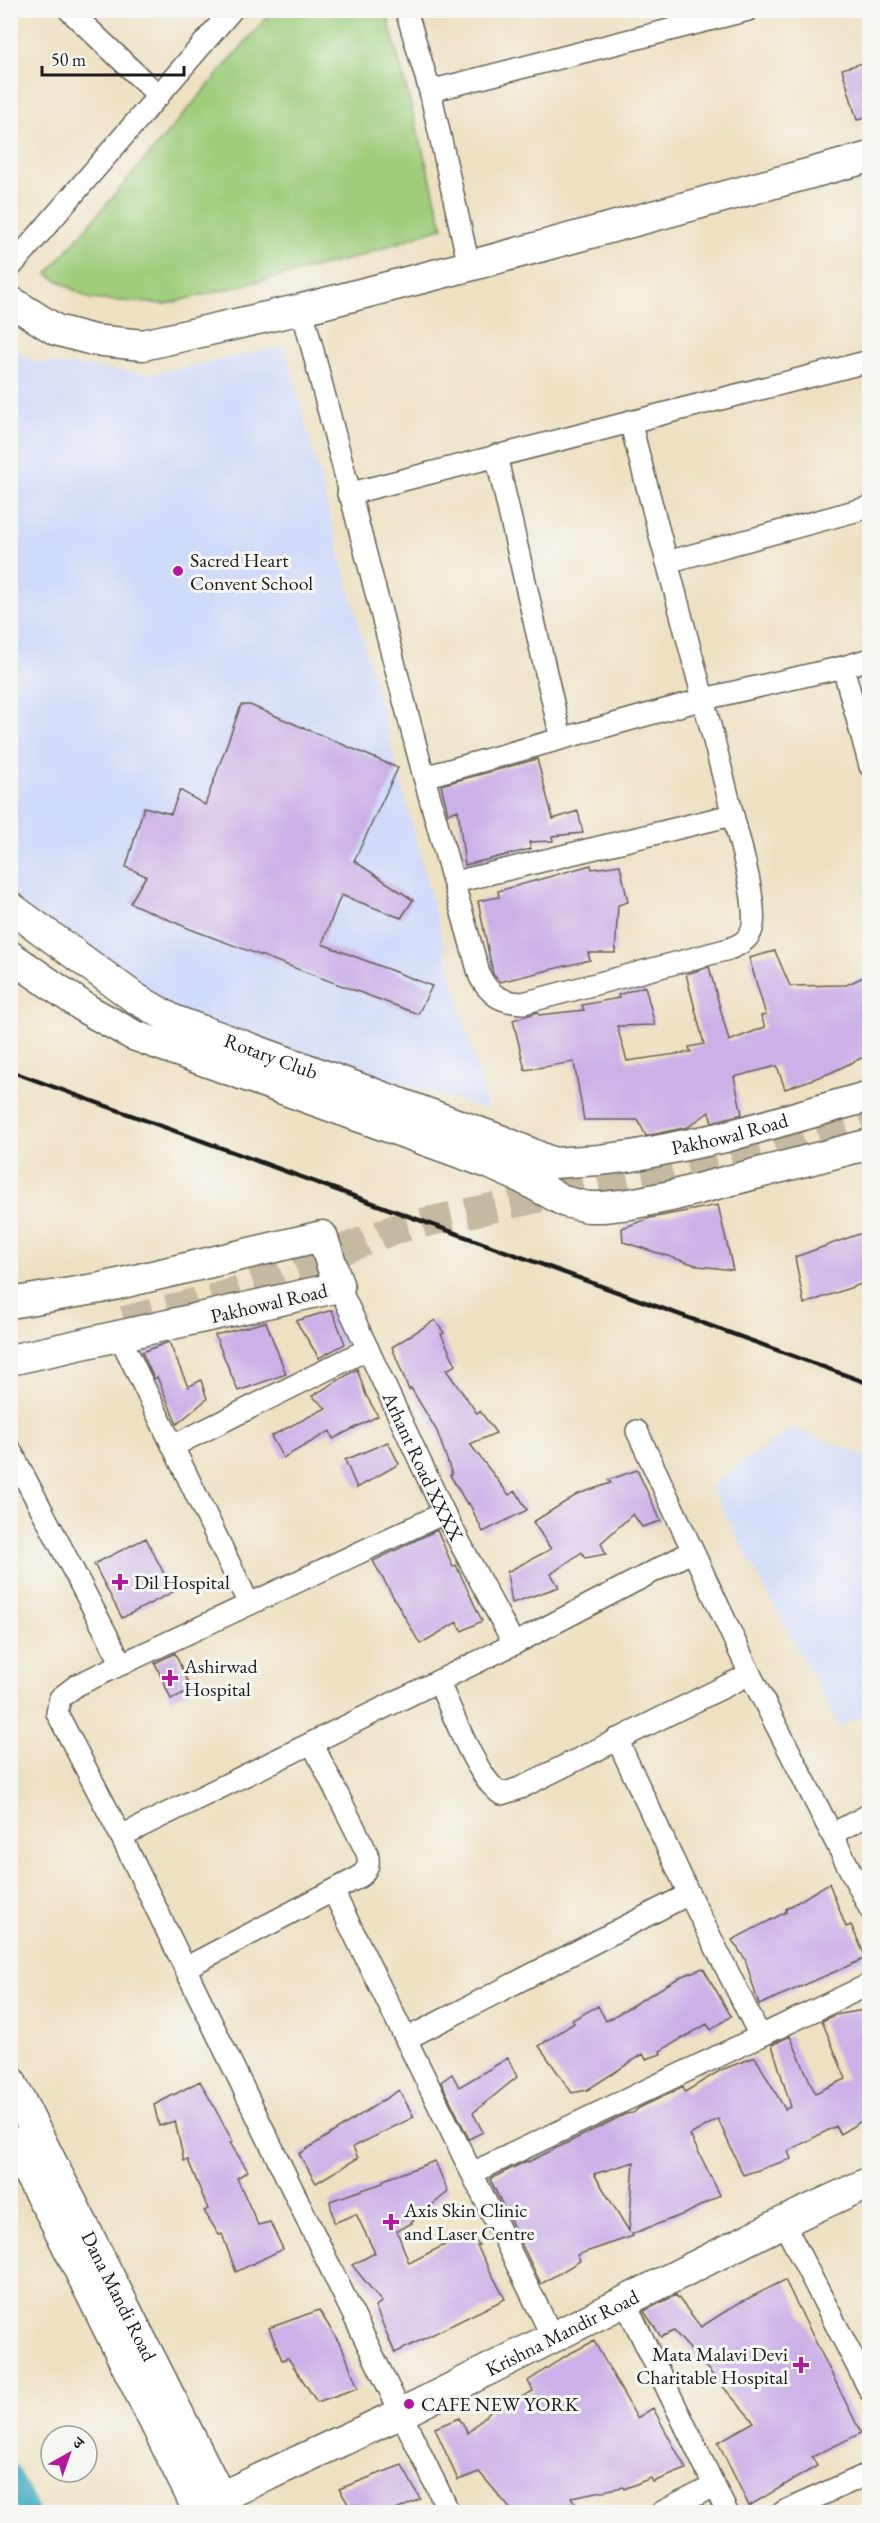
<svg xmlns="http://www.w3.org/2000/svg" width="880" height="2523" viewBox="0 0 880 2523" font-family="'EB Garamond','Noto Serif Devanagari',serif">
  <rect width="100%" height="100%" fill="#f6f6f2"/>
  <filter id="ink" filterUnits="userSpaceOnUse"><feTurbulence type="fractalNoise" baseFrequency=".0167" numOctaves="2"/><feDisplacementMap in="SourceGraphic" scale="12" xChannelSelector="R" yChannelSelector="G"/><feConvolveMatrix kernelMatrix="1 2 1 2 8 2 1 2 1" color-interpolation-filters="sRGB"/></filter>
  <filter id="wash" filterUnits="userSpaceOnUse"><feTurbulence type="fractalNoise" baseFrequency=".008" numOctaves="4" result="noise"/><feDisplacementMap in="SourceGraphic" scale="24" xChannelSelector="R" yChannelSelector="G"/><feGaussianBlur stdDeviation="1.35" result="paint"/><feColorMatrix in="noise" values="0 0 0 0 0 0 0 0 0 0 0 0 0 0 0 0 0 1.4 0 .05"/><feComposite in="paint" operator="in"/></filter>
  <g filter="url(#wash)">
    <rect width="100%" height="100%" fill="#eee1c2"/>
    <path fill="#d0daf9" d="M11,343L31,361L151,374L285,346L488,1110L176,1014L11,904Z
      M792,1428L869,1457V1713L839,1727L710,1486Z"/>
    <path fill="#9fcd7b" stroke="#5e744c" stroke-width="1.5" d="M272,11H386L443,227L354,258L166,304L90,299L47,274Z"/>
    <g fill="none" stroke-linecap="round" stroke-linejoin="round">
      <path stroke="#45afc4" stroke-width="20" d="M10,2473L29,2512"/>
    </g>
    <g id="blocks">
      <path fill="#cbb1e7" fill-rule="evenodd" d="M870,61V117L857,120L842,69Z
        M241,705H250L398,768L354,861L413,900L401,918L341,895L322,944L432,986L418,1014L190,929L130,903L146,876L126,867L144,807L171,814L180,790L205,805Z
        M537,759L553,819L578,811L583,833L552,836L553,841L529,842L531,849L465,865L458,810L448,814L441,785Z
        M591,865L592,869L620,865L628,902L618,905L615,953H588L590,960L500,982L493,974L478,901L499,897L498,891Z
        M775,951L790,986L846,985L870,974V1054L830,1073L785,1089L777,1066L734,1077L742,1114L712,1122L709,1112L688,1127L646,1136L638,1120H584L574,1062L525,1070L513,1020L538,1012L539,1015L584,1010L582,1005L619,998L618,995L645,986L655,1025L617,1026L627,1061L691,1052L689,1047L704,1044L686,974L709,967L729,1041L765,1027L761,1016L766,1015L749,958Z
        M718,1205L733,1270L699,1266L623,1242L622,1228L650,1218Z
        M870,1230V1281L804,1304L795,1257Z
        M332,1310L345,1344L319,1358L296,1321Z
        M435,1320L444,1333L441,1334L456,1365L446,1370L477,1413L480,1411L496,1433L470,1444L509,1495L516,1491L527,1510L483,1532L469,1503L467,1504L450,1475L452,1474L437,1431L411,1388L409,1390L392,1347Z
        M266,1322L286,1374L238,1391L215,1335Z
        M169,1342L188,1387L201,1380L207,1399L177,1424L157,1377L154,1379L142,1352Z
        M357,1369L366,1395L378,1416L333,1439L330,1431L283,1458L271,1436L326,1408L312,1396Z
        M388,1442L399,1464L357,1488L345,1460Z
        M637,1470L661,1521L642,1527L633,1514L601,1543L606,1554L585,1558L582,1552L551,1574L559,1587L512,1603L507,1572L551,1549L533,1522L578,1494L611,1483L608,1480Z
        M437,1530L453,1567L456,1565L482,1621L462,1631L457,1622L420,1644L373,1561Z
        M146,1538L173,1592L122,1618L94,1564Z
        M175,1653L191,1690L171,1699L155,1663Z
        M829,1883L846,1927L851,1925L866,1958L759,2005L745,1959L732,1940L786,1912V1909Z
        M703,1968L731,2016L711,2030L707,2024L660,2051L661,2054L646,2059L643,2054L587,2090L572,2093L539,2046L574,2023L572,2020L598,2006L606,2021L682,1976Z
        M870,2009V2116L840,2134L836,2126L788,2151L791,2159L743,2175L718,2119L690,2135L720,2195L689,2212L632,2234L633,2236L577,2255L580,2261L541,2284L490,2179L527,2161L528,2162L626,2114L633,2113L639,2108L683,2087L685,2092L721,2070L755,2057L785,2109L791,2107L772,2045L790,2036L815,2093L846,2079L822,2021L835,2015ZM634,2162L629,2231L594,2174Z
        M508,2058L517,2077L473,2113L483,2132L469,2139L441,2082L452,2074L459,2087Z
        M200,2081L233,2142L230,2143L248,2171L237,2178L258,2225L270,2222L283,2249L236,2272L222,2234L219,2235L204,2211L208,2209L188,2160L184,2161L175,2121L159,2126L154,2105Z
        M399,2090L414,2117L353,2147L358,2158L316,2183L299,2154Z
        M435,2161L448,2192L411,2222L412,2223L397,2231L409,2263L468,2233L479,2245L477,2246L505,2299L395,2353L375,2306L382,2302L352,2265L375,2253L356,2214L334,2223L330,2201L383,2183V2180Z
        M785,2280L861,2433L812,2457L817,2466L749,2506L718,2442L754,2422L674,2331L661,2337L644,2311L676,2295L701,2327L737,2304Z
        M319,2310L343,2349L358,2388L317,2402L288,2358L282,2360L269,2328Z
        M594,2341L637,2418L653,2408L686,2469L653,2482L651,2478L624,2489L623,2487L571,2497L580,2512H513L479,2472L458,2480L435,2428L459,2418L468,2433L496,2405L497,2410L533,2391L528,2381L567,2355Z
        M402,2465L420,2499L392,2512H353L339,2489Z"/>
    </g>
  </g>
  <g filter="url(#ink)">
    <use href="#blocks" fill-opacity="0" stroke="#666156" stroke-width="1.5"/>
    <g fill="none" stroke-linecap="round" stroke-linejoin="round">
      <path stroke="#c4baa1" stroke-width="30" stroke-dasharray="30 15" stroke-linecap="butt" d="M124,1321L227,1295L395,1229L770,1147L870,1119"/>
      <defs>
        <g id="street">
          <path d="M69,10L159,96"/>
          <path d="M406,10L430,91L469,266"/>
          <path d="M430,91L748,10"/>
          <path d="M10,268L232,10"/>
          <path d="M302,309L424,777L704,699L843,667"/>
          <path d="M496,455L561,738"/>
          <path d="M348,494L870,361"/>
          <path d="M667,562L870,507"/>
          <path d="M870,659L843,667L870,766"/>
          <path d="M424,777L480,977C491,996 501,1002 523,1003L729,949C740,945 751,939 753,925C757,897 735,826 728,796C697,671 662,546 630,421"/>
          <path d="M455,882L732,815"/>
          <path id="s1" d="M339,1287L444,1513L514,1644"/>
          <path d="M120,1337L249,1604"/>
          <path d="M637,1431L750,1674L870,1909"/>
          <path d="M173,1446L368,1349"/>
          <path d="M10,1449L122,1664"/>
          <path d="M444,1513L77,1685L60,1698L57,1713L121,1836L449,2512"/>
          <path d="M438,1681C452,1710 476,1778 501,1794L520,1788L750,1674"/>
          <path d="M617,1739L689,1894L760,2036"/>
          <path d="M832,1834L870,1814"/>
          <path d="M121,1836L514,1644L691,1552"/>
          <path d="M333,1891L553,2338"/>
          <path d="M185,1968L361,1876C368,1868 370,1863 367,1853L312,1743"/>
          <path d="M406,2039L689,1894"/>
          <path d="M472,2173L870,1984"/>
          <path d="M783,2222L870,2391"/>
          <path d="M625,2302L727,2512"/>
          <path d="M662,2512L714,2486"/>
          <path d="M783,2512L870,2473"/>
        </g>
        <g id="secondary">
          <path d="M10,301L56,330L93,340L143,345L302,309L469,266L870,157"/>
          <path id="s2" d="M10,907L135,998L173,1020L500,1140L553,1163L599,1160L632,1156L725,1137L870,1096"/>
          <path d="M10,956L88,1010L133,1035L488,1163L522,1178L566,1202L588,1207H603L630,1204L671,1196L870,1144"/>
          <path d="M10,1303L101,1288L322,1236L339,1287L10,1360"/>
          <path id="s3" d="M10,2080L228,2512"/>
          <path d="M10,2141L52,2215L199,2512"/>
          <path id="s4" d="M197,2508L406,2411L783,2222L870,2182"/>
        </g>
      </defs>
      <use href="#street" stroke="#666156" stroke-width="24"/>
      <use href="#secondary" stroke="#666156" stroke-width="33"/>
      <use href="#street" stroke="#fff" stroke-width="21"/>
      <use href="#secondary" stroke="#fff" stroke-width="30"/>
      <path stroke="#1c1c1c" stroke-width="4.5" d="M10,1071L870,1384"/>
    </g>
  </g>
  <g fill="#b5179e" stroke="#f6f6f2" stroke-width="2">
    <circle cx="178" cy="571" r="6"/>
    <path d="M117 1573h6v6h6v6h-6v6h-6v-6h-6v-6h6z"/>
    <path d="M167 1669h6v6h6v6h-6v6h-6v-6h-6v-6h6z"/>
    <path d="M388 2213h6v6h6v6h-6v6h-6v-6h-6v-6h6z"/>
    <path d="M798 2356h6v6h6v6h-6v6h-6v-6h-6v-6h6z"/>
    <circle cx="409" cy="2404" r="6"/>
  </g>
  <g text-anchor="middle" stroke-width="6" stroke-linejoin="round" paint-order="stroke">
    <g font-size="20" fill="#1c1c1c" stroke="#f6f6f2" text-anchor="start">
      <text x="190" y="567">Sacred Heart<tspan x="190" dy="23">Convent School</tspan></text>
      <text x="134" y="1589">Dil Hospital</text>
      <text x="184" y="1673">Ashirwad<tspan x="184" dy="23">Hospital</tspan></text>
      <text x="404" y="2217">Axis Skin Clinic<tspan x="404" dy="23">and Laser Centre</tspan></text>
      <text x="788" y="2361" text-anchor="end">Mata Malavi Devi<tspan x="788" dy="23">Charitable Hospital</tspan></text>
      <text x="421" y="2411">CAFE NEW YORK</text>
    </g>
    <g font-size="20" fill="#1c1c1c" stroke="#f6f6f2">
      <text dy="7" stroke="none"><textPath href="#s2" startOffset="303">Rotary Club</textPath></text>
      <text dy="7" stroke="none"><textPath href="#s2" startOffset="784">Pakhowal Road</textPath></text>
      <text transform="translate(269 1303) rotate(-13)" y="7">Pakhowal Road</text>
      <text dy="7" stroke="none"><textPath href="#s1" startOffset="198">Arhant Road XXXX</textPath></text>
      <text dy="7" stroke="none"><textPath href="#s3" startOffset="242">Dana Mandi Road</textPath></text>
      <text dy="7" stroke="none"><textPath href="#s4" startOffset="405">Krishna Mandir Road</textPath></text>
    </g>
  </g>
  <rect width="880" height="2523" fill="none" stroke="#f6f6f2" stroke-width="36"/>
  <g transform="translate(69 2454) rotate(40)"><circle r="28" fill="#f6f6f2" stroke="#9f9f9c" stroke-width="1.5"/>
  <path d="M0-4.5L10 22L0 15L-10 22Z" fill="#b5179e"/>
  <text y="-9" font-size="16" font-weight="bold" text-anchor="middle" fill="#1c1c1c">उ</text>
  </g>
  <path d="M42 66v9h142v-9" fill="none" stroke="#1c1c1c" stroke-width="3"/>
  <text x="51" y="66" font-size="18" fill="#1c1c1c" stroke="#f6f6f2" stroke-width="4.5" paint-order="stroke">50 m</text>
</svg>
